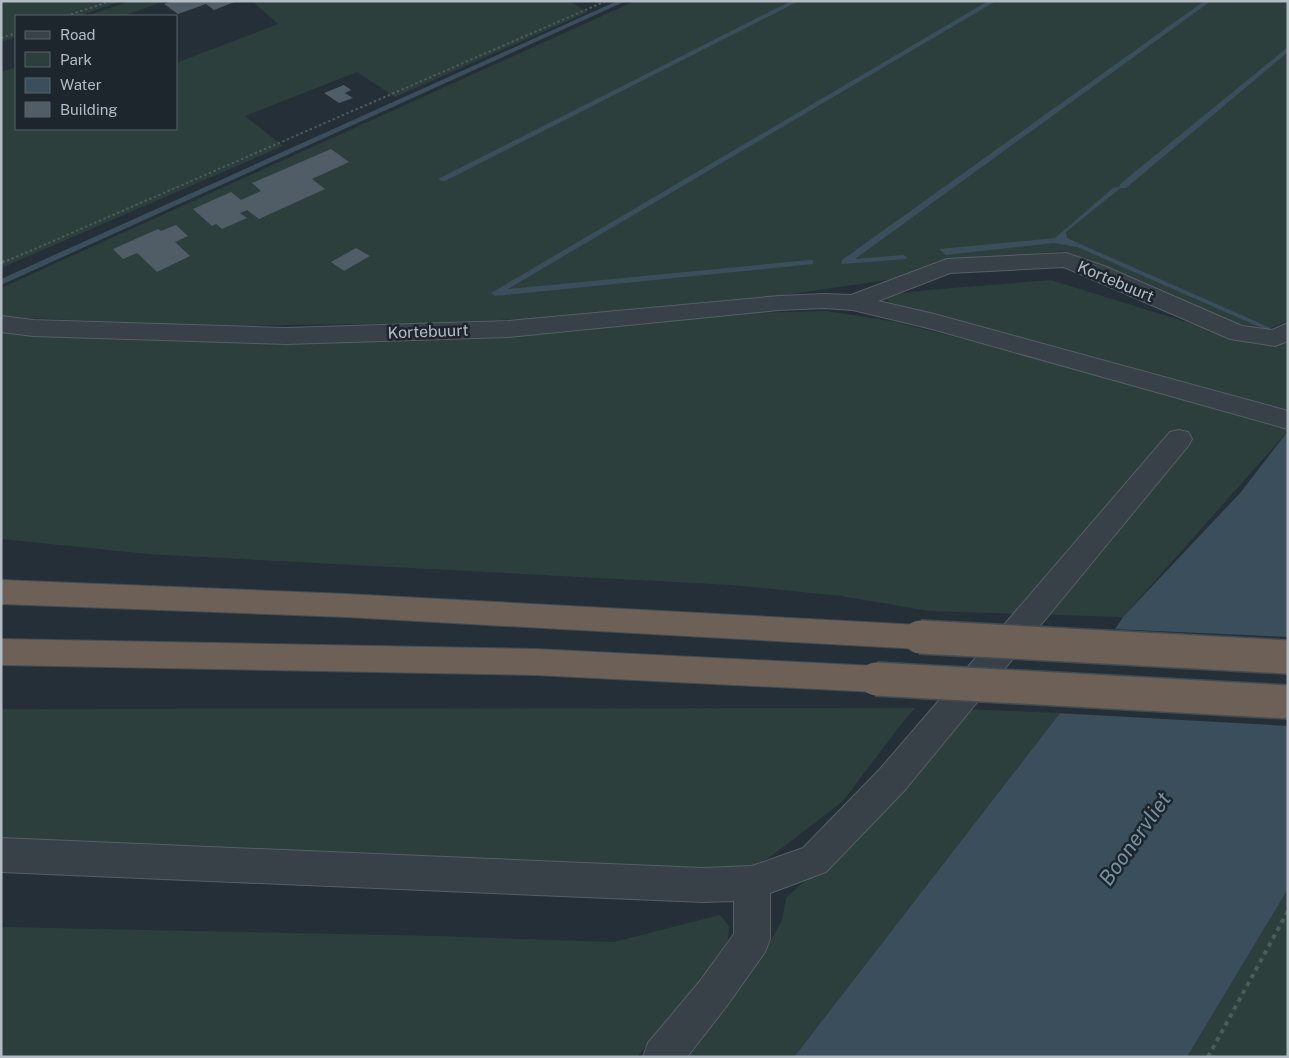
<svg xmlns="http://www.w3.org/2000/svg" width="1289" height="1058" viewBox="0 0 1289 1058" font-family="'Public Sans',sans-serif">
  <rect width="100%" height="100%" fill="#252f37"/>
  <path fill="#2c3f3c" d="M1,1H122L78,16H16V37L1,42Z
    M130,1H165L123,16H86Z
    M252,1H569L588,12L395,97L357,72L245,116L283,146L1,268V72L16,67V129H176V63L278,24Z
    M635,1H1288V321L1271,328L1069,239L1077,247L1268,330L1239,327L1062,251L942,262L915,276L701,307L631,314L431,323L220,326L1,317V288Z
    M1051,280L1260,345L1288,337V411L891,303L886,299L897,294L928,290Z
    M827,311L891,321L979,343L1288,426V431L1123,617L929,611L841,596L731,585L148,554L1,539V331L37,335L195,342L441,339L554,333L752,313Z
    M915,708L902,723L843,801L773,855L746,871L1,845V709Z
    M962,709L1060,713L794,1057H682L739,988L769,944L782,920L786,898L842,847Z
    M1288,889V1057H1187Z
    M720,915L729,926L728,940L709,971L637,1057H1V927L436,936L614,942Z"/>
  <path fill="#3a4e5c" d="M1123,186L1066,232L1067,238L1271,328L1268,330L1255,325L1077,247L1054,243L946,255L939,249L1055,238L1113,188Z
    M1288,431V889L1187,1057H794L1060,713L1123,617L1241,492Z"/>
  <path fill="#252f37" d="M1112,629L1288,637V726L1057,713Z"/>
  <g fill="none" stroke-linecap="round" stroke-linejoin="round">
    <path fill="#3a4e5c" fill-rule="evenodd" d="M617,1H626L1,285V279Z
      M791,1H799L445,181H442L438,179Z
      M988,1H996L508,289L810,260H813V264L495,296L491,293Z
      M1204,1H1211L855,259L903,255L907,257L906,259L842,264V260Z
      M1288,47V52L1126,188H1120V184Z"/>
  </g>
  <path fill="#505c66" d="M171,1H237L214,10L206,4L178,14L164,4Z
    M344,85L351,90L345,93L353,98L339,103L324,93Z
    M331,149L349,162L312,179L325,189L259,219L247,210L240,213L247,218L222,229L216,224L212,226L193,209L231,192L241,200L261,191L252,183Z
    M176,225L188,236L175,242L190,256L157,272L137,253L123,259L113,249L158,229L161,231Z
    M356,248L370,256L344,271L331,262Z"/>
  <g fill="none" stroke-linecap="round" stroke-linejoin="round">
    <defs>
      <path id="minor" d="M1066,253L1104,266L1242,326L1272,330L1288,323V341L1275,346L1230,339L1064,267L950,273L878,301L934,314L1288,411V429L932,329L853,310L824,308L779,310L508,337L286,344L33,336L1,332V316L33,320L286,328L508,321L779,296L824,294L851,295L947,259Z
        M1179,430L1188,432L1192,439L1188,446L904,791L826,872L770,893V939L765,952L726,1007L687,1057H643L648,1043L700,981L734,934V901L703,902L1,872V838L703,868L752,866L803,848L880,769L1170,432Z"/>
      <path id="highway" d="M1,580L346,594L920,625L931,628L935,637L931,646L920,649L346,617L1,604Z
        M1,639L535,649L876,666L887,670L891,679L887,688L876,692L535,675L1,665Z"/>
    </defs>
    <use href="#minor" stroke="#565f66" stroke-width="2"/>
    <use href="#highway" stroke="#434c53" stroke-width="2"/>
    <path stroke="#4b5c5b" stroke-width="2" stroke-dasharray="2.5 2.5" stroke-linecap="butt" d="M66,16L111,1
      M1,38L16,33
      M7,261L606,1"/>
    <path stroke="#4b5c5b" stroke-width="3" stroke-dasharray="4 4" stroke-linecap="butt" d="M1,263L9,259"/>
    <path stroke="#4b5c5b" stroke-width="4" stroke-dasharray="4.5 4.5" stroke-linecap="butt" d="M1208,1057L1288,911"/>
    <use href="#minor" fill="#384148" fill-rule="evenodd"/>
    <use href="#highway" fill="#6d6056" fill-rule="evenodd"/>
    <defs>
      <path id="highway-bridge" d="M920,637L1288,657
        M876,679L1288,702"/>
    </defs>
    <use href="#highway-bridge" stroke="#434c53" stroke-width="36" stroke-linecap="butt"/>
    <use href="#highway-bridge" stroke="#6d6056" stroke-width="33"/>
  </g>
  <g text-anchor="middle" stroke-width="5" stroke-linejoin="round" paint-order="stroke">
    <g font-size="16" fill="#b3bcc4" stroke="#1d262d">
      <text transform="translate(1116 281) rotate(23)" y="6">Kortebuurt</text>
      <text transform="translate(428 331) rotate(-2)" y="6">Kortebuurt</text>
    </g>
    <g font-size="21" font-style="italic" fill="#7791a4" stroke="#1d262d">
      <text transform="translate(1135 839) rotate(-55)" y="7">Boonervliet</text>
    </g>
  </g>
  <rect width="1289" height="1058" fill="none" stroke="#b3bcc4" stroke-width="5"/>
  <rect x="15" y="15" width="162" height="115" fill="#1d262d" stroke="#596269"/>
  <rect x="25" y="31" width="25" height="8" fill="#384148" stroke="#596269"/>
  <text x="60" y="40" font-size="15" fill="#b3bcc4">Road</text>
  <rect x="25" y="52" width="25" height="15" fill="#2c3f3c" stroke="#596269"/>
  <text x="60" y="65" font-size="15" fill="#b3bcc4">Park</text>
  <rect x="25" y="78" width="25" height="15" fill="#3a4e5c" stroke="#596269"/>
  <text x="60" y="90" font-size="15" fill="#b3bcc4">Water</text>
  <rect x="25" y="102" width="25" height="15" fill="#505c66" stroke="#596269"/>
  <text x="60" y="115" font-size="15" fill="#b3bcc4">Building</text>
</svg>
